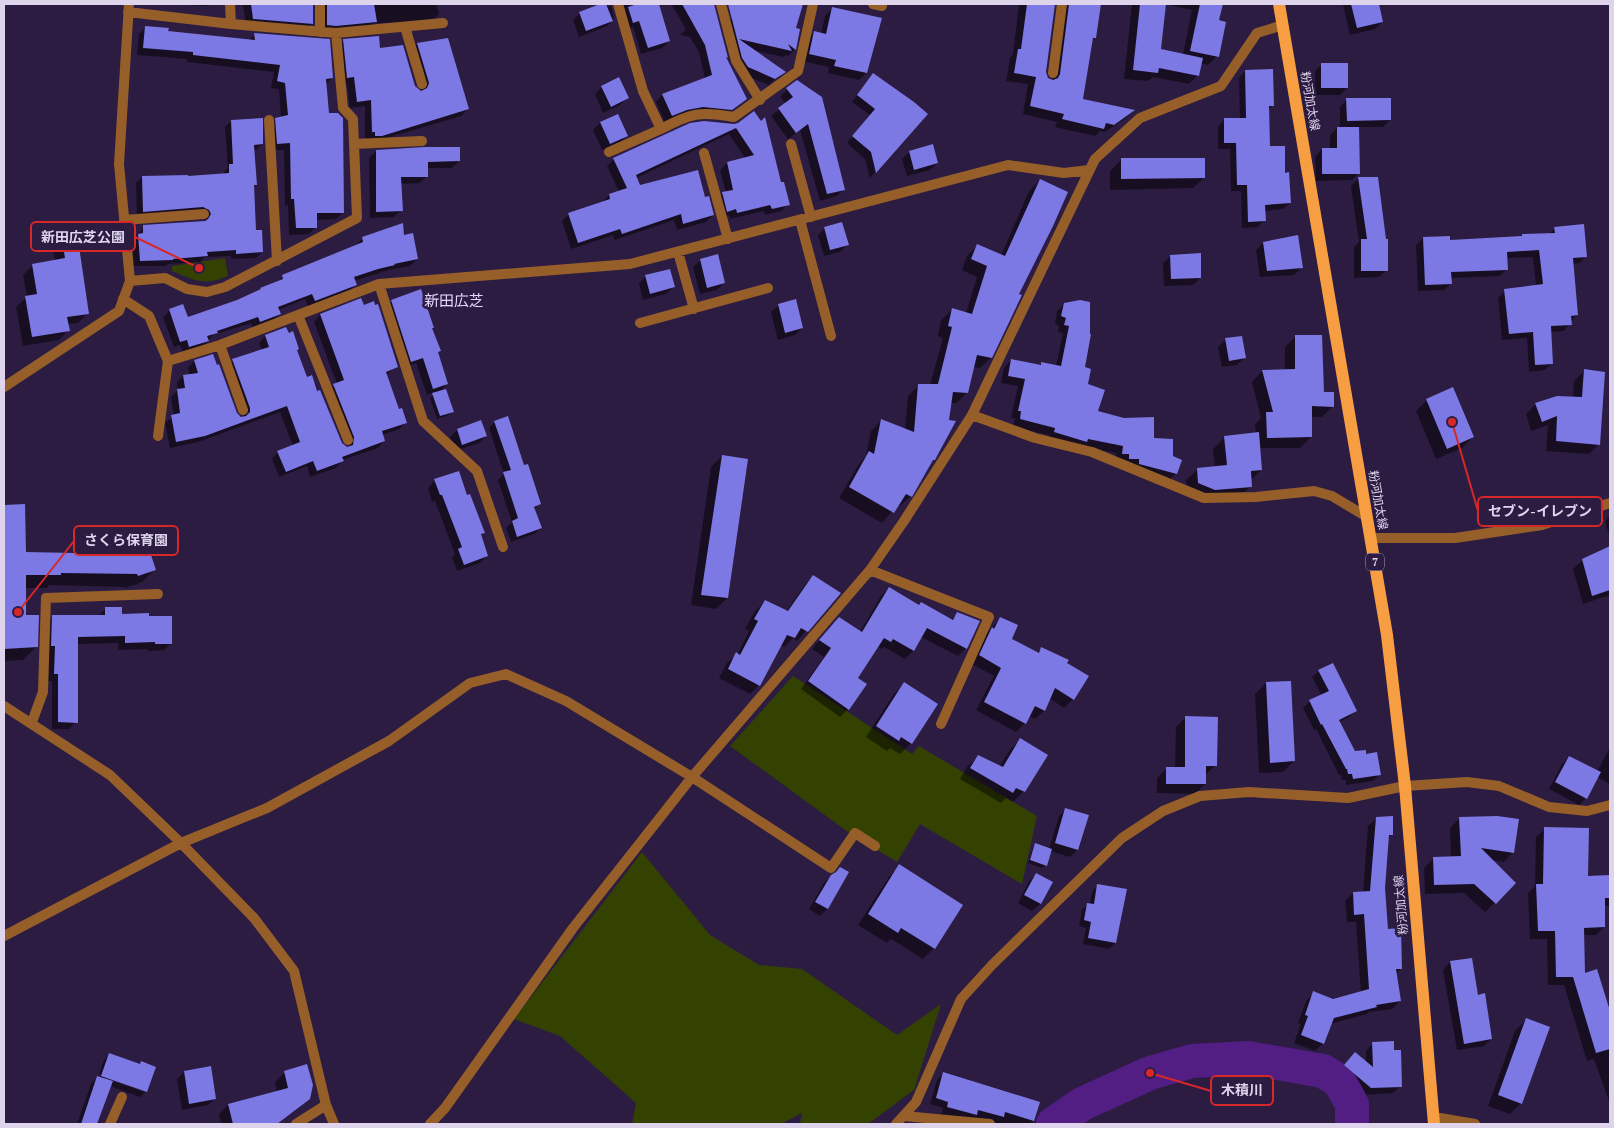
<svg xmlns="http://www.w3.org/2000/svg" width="1614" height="1128" viewBox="0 0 1614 1128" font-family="'PT Serif','Noto Sans JP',serif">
  <rect width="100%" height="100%" fill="#2c1c41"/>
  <path fill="#344201" d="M225,258L228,276C203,286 196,281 172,271V266Z
    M793,676L912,754L919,746L1037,816L1022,884L920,824L897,862L848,832L730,746Z
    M642,852L710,935L759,965L802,969L897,1035L941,1004L914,1090L868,1124H800L802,1113L781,1124H632L636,1103L560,1036L514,1019Z"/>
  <path fill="#0007" fill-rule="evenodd" d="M162,4H210L209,6Z
    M243,4H436L439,14L432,21L375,23L368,29L320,32L317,5L312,4V24L305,31L246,26Z
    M603,4H609L607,6L608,7L611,5L614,19L607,26L579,37L573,20L580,13Z
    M611,4H657L669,41L662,48L641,54L633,27L626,29L616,6Z
    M671,4H709L713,22L717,21L727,58L725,59L746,99L724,116L665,122L656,102L662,95L705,79L699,52L690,37L680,35L686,29Z
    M740,4H801L795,29H799L795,49L788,56L786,55L784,57L752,50L784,72L768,85L741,73L725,24L732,18L743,15Z
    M1019,4H1102L1099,10L1095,38L1091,41L1082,100L1133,111L1126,118L1105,132L1100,131L1095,136L1055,127L1057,122L1023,114L1028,84L1006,81L1010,58L1013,54ZM1054,4L1060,9L1061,14L1052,81L1048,79L1045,72Z
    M1132,4H1164L1160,50L1183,55L1192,10L1165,4H1221L1217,21V56L1208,65L1200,63L1198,75L1189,84L1153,77L1148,81L1124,79Z
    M1343,4H1378L1382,22L1375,29L1350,35Z
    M832,9L866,73L859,80L828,73L829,67L802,61L807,40L814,33L821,34L825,16Z
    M146,27L167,32L249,40L255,34L332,78L325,85L328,114L343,212L336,219L316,220V227L309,234L289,235L288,205L285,206L284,150H271L269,126L276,119L281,118L279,89L271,88L274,72L187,62V59L137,55L139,34Z
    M344,40L379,50L415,87L422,92L410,51L417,44L468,109L461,116L369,143L368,138H365V106L350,108L347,84H340L337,48Z
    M1322,64L1347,88L1340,95H1315V71Z
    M1245,71L1272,106L1268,110L1269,147L1284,174L1290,203L1283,209L1264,211V220L1258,227L1242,228L1241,191H1231L1230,149H1218V126L1225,119H1240L1239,78Z
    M873,75L926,114L870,178L865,159L847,143L870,115L852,102Z
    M798,81L844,189L837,196L820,201L800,130L788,139L771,116L786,104L780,96Z
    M602,87L627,98L620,105L603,113L595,94Z
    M1347,99L1390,120L1383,127H1358L1359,173L1352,180L1316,181L1315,157L1322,149H1330V135L1337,128H1340V107Z
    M617,115L626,136L619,143L602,150L593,130L600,123Z
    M231,121L262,144L256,150H253L256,185L253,187L255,231L262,252L256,258L231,259V256L205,257L200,262L168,264L166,266H134L132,241L144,227L205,222L204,216L137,217L136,183L142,177H187L224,175V172L228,168L225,127Z
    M734,125L780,184L788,204L781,211L765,215L764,211L730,219L729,215L721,218L716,200L723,194L726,193L720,170L727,163L745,158L729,134L636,178L639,186L704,198L713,215L706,222L677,230L674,220L615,240L613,235L571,249L562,221L569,214L602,202L609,195L619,192L607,166L614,159Z
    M932,145L937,163L930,170L907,176L902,159L909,152Z
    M376,151L459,161L452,168H427V176L420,183L400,184L401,210L394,217L370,218L369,158Z
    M1121,160L1204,178L1193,188L1110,190V171Z
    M1377,178L1387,270L1379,277L1354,278V247L1359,242L1351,186L1358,179Z
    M1040,180L1017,294L991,358L980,368L973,367L967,392L957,403H950L934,459L928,465L911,496L900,506L898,505L882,523L839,498L859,464L866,456L871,431L882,420L905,430L908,396L919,385H930L943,338L938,336L941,320L952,310L966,313L977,277L962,270L967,256L978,245L1001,256L1029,191Z
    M825,228L847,245L840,252L824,256L818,235Z
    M1555,228L1586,256L1579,263L1573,264L1577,314L1564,331L1550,332L1552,363L1545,370L1529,372L1527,338L1502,340L1498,298L1505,291L1536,286L1533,257L1506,258L1507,269L1500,276L1450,278L1451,283L1444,290L1418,291L1416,245L1423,238L1449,241L1520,237L1523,235L1549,234Z
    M61,229L88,313L78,323L67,324L68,330L59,340L23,346L16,307L27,297L23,275L33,265L55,261L51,239Z
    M403,237L417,259L410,266L388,270L354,281L355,285L349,291L308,307L305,299L278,310L279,314L273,321L253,328L251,323L213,335L201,348L183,353L180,345L174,347L163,317L170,310L187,319L237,301L276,283L283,277L356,245L363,238Z
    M1263,243L1301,268L1294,275L1260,277L1256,250Z
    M1171,256L1200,278L1193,285L1164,286L1163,263Z
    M701,260L724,283L717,290L700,294L693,267Z
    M646,276L673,287L666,294L643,300L639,283Z
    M361,300L397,366L386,375L398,410L406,422L399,429L382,435L384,441L378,448L342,460L336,468L310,477L307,466L279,477L272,459L278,452L293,446L280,412L198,442L170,448L165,423L174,416L171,397L178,390L177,382L183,376L190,375L188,368L194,361L212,356L236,413L241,418H244L227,367L233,360L262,350L259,343L265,336L286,329L307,379L317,392L341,443L346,448H348L349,444L327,392L337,384L314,322L320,315Z
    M392,301L433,327L431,329L439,351L437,354L447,384L438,393L453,411L449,415L437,419L430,398L436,392L427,395L416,363L405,367L386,307Z
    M1065,304L1087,385L1096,412L1153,440L1171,457L1176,473L1169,480L1116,461V453L1047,440L1049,435L1013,427L1015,418H1011L1018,386L1001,383L1004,368L1011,360L1039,366L1042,363L1056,366L1063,333L1058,332L1059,326L1055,324L1057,311Z
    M779,305L802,328L795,335L778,340L771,312Z
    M1296,336L1322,393L1333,406L1322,417H1311V437L1300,448H1259L1261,470L1250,481V487L1239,498L1188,494L1186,480L1197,470L1215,468L1213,449L1224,438L1256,434L1255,424L1261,418L1252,382L1262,371H1285V347Z
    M1226,339L1244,358L1237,365L1222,367L1218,347Z
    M1584,371L1599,444L1589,454L1546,451L1548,425L1531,431L1526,414L1536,404L1573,398L1574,381Z
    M1427,400L1473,437L1462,448L1436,459L1416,411Z
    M481,422L486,436L479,443L455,451L450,437L457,430Z
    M495,422L524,467L540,504L534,510L541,528L534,534L511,542L506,528L512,522L498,480L504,474L489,428Z
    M722,456L727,598L716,609L691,605L711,467Z
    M435,480L467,497L483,533L480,536L487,556L480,563L457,571L452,557L455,554L435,501L432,502L428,488Z
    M24,505V554L72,555L74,552L155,569L142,582L125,588L124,587L49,585L47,588H25V616L36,647L23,660L4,661V506Z
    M1610,516V539L1605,521Z
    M1610,547V595L1583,604L1573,569L1583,560Z
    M813,576L839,593L797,641L793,638L784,647L780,645L759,685L750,694L719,678L727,663L737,655L749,631L745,629L755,611L765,602L786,612L804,586Z
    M889,588L919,606L951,620L958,613L966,648L958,656L921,637L913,651L905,659L884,647L882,649L877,646L857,678L848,709L840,717L801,689L824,657L812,649L830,627L860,632L881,596Z
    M105,609L121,615L148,618L171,643L164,650L148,651V649L118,650V643L77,644L76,722L69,729H52V681H48L46,623L53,616H98Z
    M1000,618L1010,639L1037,653L1042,649L1073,699L1064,708L1049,698L1044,711L1035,719L1028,716L1025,723L1016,732L976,710L994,676L972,664L984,637Z
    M1319,671L1355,711L1349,717L1339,722L1354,753L1365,755L1379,775L1373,781L1346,785V780H1342L1341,775H1339L1316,729L1314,730L1303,708L1310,701L1322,696L1312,677Z
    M1266,683L1294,761L1283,772L1259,773L1255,694Z
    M905,684L911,743L900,754L890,748L887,751L866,737L894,694Z
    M1186,717L1216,765L1205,775V784L1195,794L1157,793V778L1167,768H1175L1176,727Z
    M1021,739L1024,791L1013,802L1006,798L1001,803L960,779L967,767L978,757L999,767L1010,750Z
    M1610,747V784L1597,777L1586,798L1579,805L1549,789L1562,764L1569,757L1597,772Z
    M1066,809L1077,850L1070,857L1050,851L1046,865L1042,868L1028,863L1033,848L1036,845L1049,849L1059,816Z
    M1377,818L1392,834L1387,839L1383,888L1386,930L1401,969L1396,974L1400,1001L1392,1009L1369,1012L1367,1014L1330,1024L1323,1043L1315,1051L1294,1043L1301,1024L1298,1023L1306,1001L1314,993L1333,1000L1361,993L1356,922H1347L1345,901L1353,893H1363L1368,826Z
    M1460,818L1513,852L1504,862L1491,860L1514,883L1485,912L1464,893L1425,894L1424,868L1434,858H1451L1450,828Z
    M1545,829L1587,877L1610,876V906H1604V927L1596,935H1583L1584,974L1597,970L1610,1016V1104L1594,1059L1587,1061L1564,985H1548L1547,939H1530L1528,893L1535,886L1536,837Z
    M900,866L961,906L934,948L923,959L891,939L887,943L858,925L889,877Z
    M848,873L827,909L820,916L809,909L824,883L832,876Z
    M1036,874L1051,882L1040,904L1032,911L1018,903L1029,881Z
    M1098,885L1115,943L1109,949L1083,944L1086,928L1079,926L1082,910L1088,904H1090L1092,892Z
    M1471,959L1477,996L1491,1039L1484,1046L1457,1050L1443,970L1450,962Z
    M1526,1020L1521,1103L1510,1114L1488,1106L1515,1031Z
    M1373,1043L1400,1086L1393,1093L1363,1095L1338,1072L1348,1061L1366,1063V1051Z
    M109,1055L139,1065L141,1063L146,1091L145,1092V1090L99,1074L104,1060Z
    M184,1072L215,1098L208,1105L182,1110L177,1079Z
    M285,1072L309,1098L299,1108L276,1124H221L219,1114L228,1105L277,1092L275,1082Z
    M944,1074L1038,1103L1032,1124H986L940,1119L943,1108L930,1104L937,1080Z
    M98,1076L145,1092L140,1097L110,1086L97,1124H77L91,1084Z"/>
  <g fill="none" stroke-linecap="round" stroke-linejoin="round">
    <path stroke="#521e84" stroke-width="34" d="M1053,1124L1082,1104L1150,1073L1192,1061L1248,1058L1323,1071L1339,1081L1352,1104V1124"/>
  </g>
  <path fill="#7c78e4" d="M251,4H313V24L253,19Z
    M327,4H374L377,22L336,26L327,25Z
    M600,4H606L613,21L586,31L579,12Z
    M637,4H659L670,41L648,48L639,21L633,23L628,7Z
    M682,4H714L728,58L726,57L747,99L732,110L703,107L687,110L672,116L662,94L712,75L705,45Z
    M728,4H803L796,28L800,29L796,50L788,44L792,51L739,39L786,72L775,79L748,67L742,58Z
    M1027,4H1055L1046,72L1048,78L1053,80L1058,78L1060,74L1069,4H1101L1096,38H1093L1083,99L1135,110L1114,125L1106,123L1104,129L1062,119L1064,114L1030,106L1036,77L1014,73L1018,49H1021Z
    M1140,4H1166L1161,49L1203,58L1199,76L1159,68L1158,73L1133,70Z
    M1200,4H1223L1219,20L1226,22L1219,57L1190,51Z
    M1351,4H1379L1383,22L1357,28Z
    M832,7L882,18L867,73L834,66L836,60L809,54L814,31L826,34Z
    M145,26L169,28L168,31L255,40L254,33L330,39L333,78L326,79L329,113H338L343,118L344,213H317V228H296L294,199H291L290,143L277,144L275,118L288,115L285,83L277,81L280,65L193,55V52L143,48Z
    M379,36L380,48L403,45L415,86L421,91L427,88L429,83L417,43L448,38L469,109L382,136H375V132H372L371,100L357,102L354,77L347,78L343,39Z
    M1321,63H1348V88H1321Z
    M1273,69L1274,106H1269L1270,146H1285V173L1289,172L1291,203L1265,205L1266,221L1248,222L1247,185H1237L1236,143H1224V118H1246L1245,70Z
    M873,73L914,102L928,114L876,173L871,152L852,136L875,109L857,95Z
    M619,77L629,98L611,107L601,86Z
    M797,80L822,97L845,190L827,194L808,124L796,133L778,108L793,97L786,88Z
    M1346,98H1391V120L1347,121Z
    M754,111L761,121L765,117L781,182H784L790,205L772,209L770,205L737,213L736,209L727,212L722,192L733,190L727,162L754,155L736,128L636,175L640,185L698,170L705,197L709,196L714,215L683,224L681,214L622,234L620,229L578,243L568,213L610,199L609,194L627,188L613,158L690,123L704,121L734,124L738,123Z
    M618,114L628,136L610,144L600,122Z
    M263,118V144L254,145L257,185H254L256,230H262L263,252L236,254V250L207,252L208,256L173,259V260L140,261L138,234L143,233V225L205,221L208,219L211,214L209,210L203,207L143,212L142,176L188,175V176L229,173V164H233L231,120Z
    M1337,127H1359L1360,174H1322V148H1337Z
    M933,144L938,163L914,170L909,151Z
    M424,147H460V161L428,162V177H401L403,211L376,212V150Z
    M1121,158H1205V178L1121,179Z
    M1358,177H1378L1386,239H1388V271H1361V239H1367Z
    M1040,179L1068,192L1053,226L1019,294L1022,295L992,358L977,355L968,393L953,392L949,420L956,421L937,456L935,460H933L912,497L906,494L894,513L849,487L869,451L874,454L881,419L914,432L918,384H938L952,327L948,326L952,308L972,314L987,266L971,259L977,244L1005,256Z
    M842,222L849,245L830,250L824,227Z
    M403,223L404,235L413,233L418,259L394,264L395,265L378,269L354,277L357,285L315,301L312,294L278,307L281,314L260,322L258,317L217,331L218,333L207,336L209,341L189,347L187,340L180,342L169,309L183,304L188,317L237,300L261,289L260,288L283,279L282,275L363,242L362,237Z
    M1584,224L1587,257L1573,258L1578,315L1571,316L1572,325L1551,326L1553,364L1535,365L1533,332L1509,334L1504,289L1543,284L1539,250L1507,252L1508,270L1451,272L1452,284L1425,285L1423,237L1450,236V240L1522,236V234L1555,233L1554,227Z
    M76,226L89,314L67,317L70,331L32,337L25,296L37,294L32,264L65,258L60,228Z
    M1298,235L1303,268L1267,271L1263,242Z
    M1201,253V278L1171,279L1170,255Z
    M718,254L725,283L707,288L700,259Z
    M670,269L675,287L650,294L645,275Z
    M421,289L434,328H432L441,351L438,352L448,384L433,389L423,358L411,362L391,300Z
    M361,298L364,305L374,301L375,305L378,304L398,367L386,372L399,409L402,408L407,423L382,431L385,441L342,457L344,461L317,471L313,461L286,472L277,451L300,442L287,406L205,436L176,442L171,415L180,413L177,389L185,388L183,375L198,373L194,360L213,354L217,365L219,364L237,413L241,417L246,416L250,412V408L232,359L269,347L265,335L286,327L289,333L293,331L299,349L297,350L307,377L312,375L317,391L320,390L342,443L347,447L353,445L354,437L333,384L344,380L320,314Z
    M796,299L803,328L785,333L778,304Z
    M1080,300L1090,302V334H1091L1085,367L1091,369L1088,384L1105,390L1098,411L1124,418L1154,417V438L1173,439V456L1182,460L1177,474L1139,464V459H1129V454H1122L1123,446L1088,439L1087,442L1054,432L1055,428L1020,419L1021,411H1018L1025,379L1008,376L1011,359L1041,365V362L1061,366L1069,326L1064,325L1066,318L1061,316L1064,303Z
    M1295,335H1322L1324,392H1334V407L1312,406V437L1267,438L1266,412H1273L1262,370L1295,369Z
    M1242,336L1246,358L1229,361L1225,338Z
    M1584,369L1605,372L1600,445L1556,441L1557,416L1542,422L1535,403L1557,396L1582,397Z
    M1453,387L1474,437L1447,449L1426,399Z
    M446,389L454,412L440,416L432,393Z
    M508,416L524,465L528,464L541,504L534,507L542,528L517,537L512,521L518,518L503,472L511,470L494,421Z
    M481,420L487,436L462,445L457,429Z
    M1259,432L1262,470L1251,471L1252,487L1215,490L1198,483L1197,468L1227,465L1224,436Z
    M722,455L748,459L728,598L701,595Z
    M459,471L467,495L470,494L485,533L481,534L488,556L464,565L458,549L462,547L442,495H440L434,479Z
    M25,504L26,552L74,553V551L115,552L146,540L156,570L138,576L137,574L61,573V575H26V615H39L38,647L4,649V505Z
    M1610,546V590L1592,596L1582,559Z
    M813,575L841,593L808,632L801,628L795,638L787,635L760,686L728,669L736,652L740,655L758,621L754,619L765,600L788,611Z
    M889,587L919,605L921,602L953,620L957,612L980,621L967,649L927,628L914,651L893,639L891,642L884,638L858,678L867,684L849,710L808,681L831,648L819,640L839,617L862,632Z
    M105,607H122V614L149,613V616H172V644H155V642L125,643V636L78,637V723L58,722V674H54L55,646H51L52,615H105Z
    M1000,617L1018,625L1012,639L1039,653L1041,647L1069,660L1067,663L1089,676L1074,700L1055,688L1045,711L1035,706L1026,724L984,702L1001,668L979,655L992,627L994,629Z
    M1333,663L1357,711L1339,720L1355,751L1366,750V754L1377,752L1381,775L1353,779L1352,774H1348L1347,769H1346L1322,724L1321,725L1309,700L1329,691L1318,670Z
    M1291,681L1295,761L1270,763L1266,682Z
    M904,682L938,704L912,744L901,737L899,741L876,726Z
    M1185,716L1218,717L1217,766H1206V784H1166V767H1185Z
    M1020,738L1048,755L1025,792L1016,788L1013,793L970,768L978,755L1003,767Z
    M1569,756L1601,772L1587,799L1555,782Z
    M1065,808L1089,815L1078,850L1055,843Z
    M1393,816V835H1389L1385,888L1388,929L1401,928L1402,969H1396L1401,1001L1376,1005L1377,1007L1334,1018L1324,1044L1301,1035L1308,1016L1305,1015L1313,991L1333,999L1369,989L1364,914L1354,915L1353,892L1370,891L1376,817Z
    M1497,816L1519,819L1514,853L1481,848L1516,883L1496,904L1474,884L1434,885L1433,857L1461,856L1459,817Z
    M1544,827L1589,828L1588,876L1610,875V898H1605V927L1584,928L1585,973L1597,969L1610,1011V1049L1596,1053L1573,977H1556L1555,931H1538L1536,884H1543Z
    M1035,843L1052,849L1047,866L1030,860Z
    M899,864L963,905L935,949L901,928L898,933L868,914Z
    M840,867L849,872L828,909L815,902L831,875L836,872Z
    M1036,873L1053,882L1041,904L1024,895Z
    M1097,884L1127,889L1116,943L1088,938L1091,922L1084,920L1087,903L1094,904Z
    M1472,958L1478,995L1485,993L1492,1039L1464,1044L1450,961Z
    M1526,1018L1550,1027L1522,1104L1498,1095Z
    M1394,1041V1050H1401L1402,1087L1371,1088L1344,1065L1355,1052L1373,1067L1372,1042Z
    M109,1053L140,1064L141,1061L156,1067L147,1092L101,1076Z
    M307,1064L313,1085L310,1099L277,1124H233L228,1104L288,1088L284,1071Z
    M211,1066L216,1099L189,1104L184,1071Z
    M943,1072L1040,1102L1034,1121L1005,1112L1004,1117L978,1110L977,1115L947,1107L948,1102L936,1098Z
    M97,1076L113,1081L97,1124H81Z"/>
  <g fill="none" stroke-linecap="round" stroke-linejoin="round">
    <path stroke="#965f2a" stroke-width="10" d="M230,4L231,24
      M320,4V32
      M618,4L643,91L661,129C691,113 700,111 734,117L798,71L813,4
      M721,4L736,61L760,100
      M873,4L882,6
      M128,12L231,24L336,33L443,23
      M405,27L422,84
      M1053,73L1062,4
      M269,120L277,261
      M354,144L422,141
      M791,144L811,217
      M609,152L661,129
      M704,153L728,239
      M124,220L204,214
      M800,220L831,336
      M678,252L694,309
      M130,281L165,278L187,289L207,292L225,287L357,218L353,119L343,108L336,33
      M379,284L423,421L477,471L503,547
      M123,299L149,316L168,361L220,345L379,284L630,264L1008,165L1064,173L1089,170
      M298,315L348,440
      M640,323L768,288
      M220,345L243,410
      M4,387L119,311L130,281L119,164L129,4
      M972,415L1035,438L1092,452L1204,498L1256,497L1314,491L1332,496L1367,517
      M158,436L168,361
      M1371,538H1455L1542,525L1610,503
      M870,570L989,617L941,724
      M4,706L110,775L181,843L254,918L294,971L326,1105L334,1124
      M32,722L43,692L46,598L158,594
      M4,936L181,843L267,808L389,741L470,683L506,674L566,701L692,777L831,868L855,833L875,846
      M904,1116L990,1124
      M1434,1117L1475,1124
      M110,1124L122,1097
      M296,1124L326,1105
      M430,1124L445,1108L573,928L692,777L870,570L904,521L972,415L1095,159L1140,118L1221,86L1257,33L1283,25
      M896,1124L916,1102L961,999L992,965L1122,838L1163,811L1200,796L1249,792L1348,798L1405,786L1467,782L1499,786L1549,807L1587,811L1610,805"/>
    <path stroke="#f89e42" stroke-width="12" d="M1279,4L1387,635L1405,786L1434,1124"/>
  </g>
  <g text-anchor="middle" stroke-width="5" stroke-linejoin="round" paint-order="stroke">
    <rect fill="#2c1c41" stroke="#a99eb9" stroke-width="1" x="1366" y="553.5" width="18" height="17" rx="4"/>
    <g font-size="11" font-weight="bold" fill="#ded5ed">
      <text x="1375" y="566">7</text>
    </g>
    <g font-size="12" fill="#ded5ed" stroke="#2c1c41">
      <text transform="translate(1310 101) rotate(80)" y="4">粉河加太線</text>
      <text transform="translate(1378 500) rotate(80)" y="4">粉河加太線</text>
      <text transform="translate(1401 905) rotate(-95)" y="4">粉河加太線</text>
    </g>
    <g font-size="15" fill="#e3d5fc" stroke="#2c1c41">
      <text x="454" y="306">新田広芝</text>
    </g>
  </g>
  <path fill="none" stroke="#d62828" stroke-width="2" d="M199 268L135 237M1452 422L1478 511M18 612L74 541M1150 1073L1211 1091"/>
  <g fill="#d62828" stroke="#2c1c41" stroke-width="2">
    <circle cx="199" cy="268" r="5"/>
    <circle cx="1452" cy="422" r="5"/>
    <circle cx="18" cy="612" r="5"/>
    <circle cx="1150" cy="1073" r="5"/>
  </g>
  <g fill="#2c1c41" stroke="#d62828" stroke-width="2">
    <rect x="31" y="222" width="104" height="29" rx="5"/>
    <rect x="1478" y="497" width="124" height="29" rx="5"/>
    <rect x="74" y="526" width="104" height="29" rx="5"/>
    <rect x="1211" y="1076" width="62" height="29" rx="5"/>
  </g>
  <g font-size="14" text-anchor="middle" font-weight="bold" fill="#ded5ed">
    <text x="83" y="242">新田広芝公園</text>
    <text x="1540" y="516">セブン-イレブン</text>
    <text x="126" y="545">さくら保育園</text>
    <text x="1242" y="1095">木積川</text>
  </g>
  <rect width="1614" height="1128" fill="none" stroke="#ded5ed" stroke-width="10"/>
</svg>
